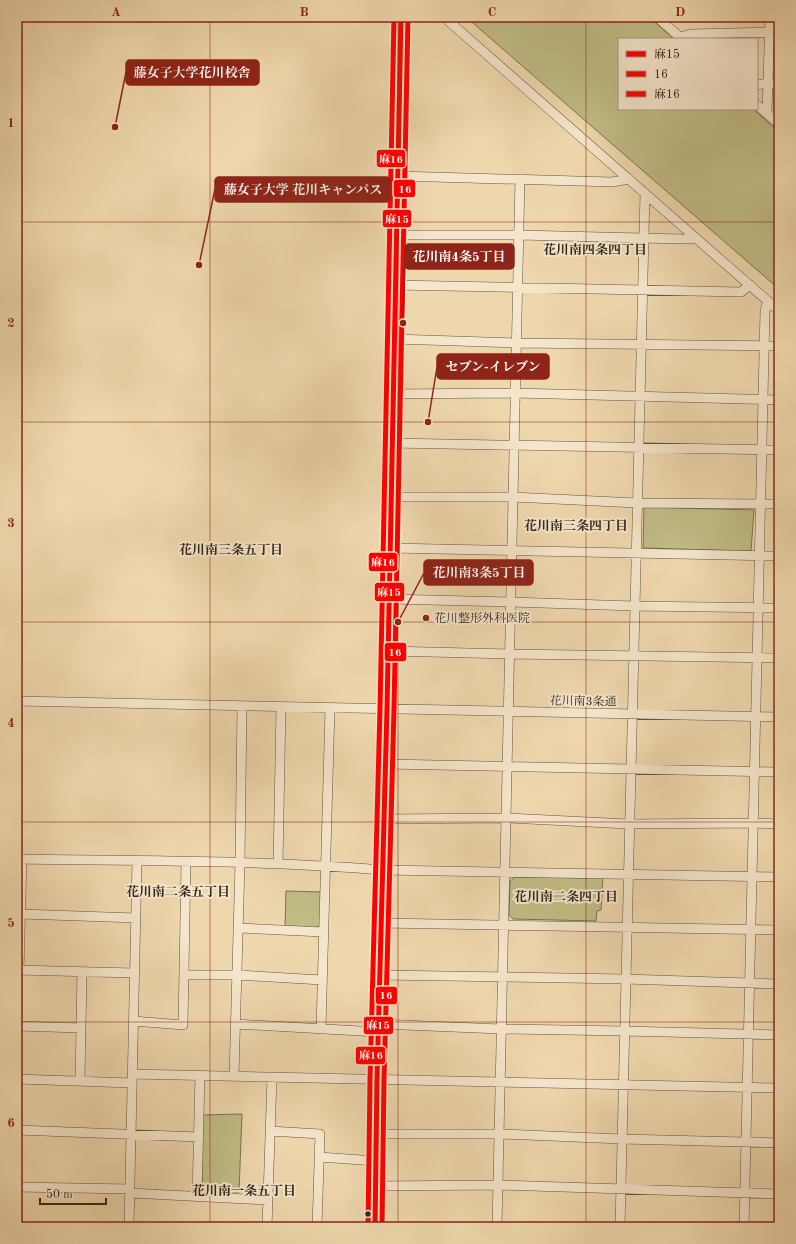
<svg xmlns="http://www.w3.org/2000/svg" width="796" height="1244" viewBox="0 0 796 1244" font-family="'Old Standard TT','Noto Serif JP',serif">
  <rect width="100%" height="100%" fill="#efd7ad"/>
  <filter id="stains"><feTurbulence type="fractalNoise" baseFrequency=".005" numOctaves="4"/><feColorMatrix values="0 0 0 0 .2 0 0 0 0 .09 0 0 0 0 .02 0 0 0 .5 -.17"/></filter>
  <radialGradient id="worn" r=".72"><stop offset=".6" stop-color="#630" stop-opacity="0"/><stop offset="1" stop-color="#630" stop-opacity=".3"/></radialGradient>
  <path fill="#c1bc85" stroke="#7a7252" d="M466,17H649L674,39H619V109H753L779,132V289Z
    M644,507L754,510L751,551L643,548Z
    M515,877L603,878L601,910L597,911L596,921L513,919L509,915L510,881Z
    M286,891L321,892V924L317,928L285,927Z
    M242,1114L239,1192L204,1191L202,1187V1115Z"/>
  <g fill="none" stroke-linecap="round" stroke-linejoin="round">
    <defs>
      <path id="minor" d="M444,17L779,311
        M657,17L682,39
        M680,37L691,34L779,32
        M757,85L768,83L779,84
        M757,105L779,124
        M767,114L770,17
        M398,176L612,182L629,179
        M396,235H519L683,239L696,238
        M395,285L741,292L750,285
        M394,339L516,343L779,346
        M393,394L515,393L779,400
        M392,443L779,450
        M391,497H513L637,503L779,504
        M390,548L779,556
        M389,599L511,602L634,606L779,608
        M388,651L510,654L779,658
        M17,701L779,717
        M386,764L779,772
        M384,819L506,818L629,824L754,823L779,824
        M17,859C139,861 261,860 383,870L779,877
        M278,864L281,707
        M21,914L136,918
        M382,923L779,930
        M238,928L323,932
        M17,970L134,973
        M19,970L22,859
        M184,975H237L322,980
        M381,975L625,979L779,984
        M133,1021L183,1025L186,862
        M235,1024L378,1032
        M379,1024L501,1029L624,1031L779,1035
        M17,1026L81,1028
        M321,1028L330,708
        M132,1074L779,1088
        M234,1076L240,863L242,706
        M17,1079L132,1083
        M80,1081L82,972
        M17,1130L199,1137
        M270,1131L320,1134L317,1227
        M377,1134H499L622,1139L779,1143
        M319,1157L376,1161
        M376,1186L498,1185L779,1194
        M17,1187L130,1189
        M130,1193L268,1200
        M197,1196L200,1076
        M129,1227L137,861
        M267,1227L272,1077
        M375,1227L377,1080L387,709L401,17
        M497,1227L520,179
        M620,1227L645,193
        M744,1227L765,310L768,301"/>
    </defs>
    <use href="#minor" stroke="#625442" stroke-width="10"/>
    <use href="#minor" stroke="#f5e5ca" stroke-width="9"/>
    <defs>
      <path id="bus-1" d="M375,1227L377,1080L387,709L401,17"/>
      <path id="bus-2" d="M382,1227L384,1080L394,709L408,17"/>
      <path id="bus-3" d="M368,1227L370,1080L380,709L394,17"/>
    </defs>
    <use href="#bus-1" stroke="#f5e5ca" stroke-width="8"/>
    <use href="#bus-2" stroke="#f5e5ca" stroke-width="8"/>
    <use href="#bus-3" stroke="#f5e5ca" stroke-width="8"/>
    <use href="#bus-1" stroke="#f00" stroke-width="5"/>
    <use href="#bus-2" stroke="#f00" stroke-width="5"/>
    <use href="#bus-3" stroke="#f00" stroke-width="5"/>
  </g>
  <path fill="none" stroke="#8f2418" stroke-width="1" stroke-opacity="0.55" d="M210,17V1227M398,17V1227M586,17V1227M17,222H779M17,422H779M17,622H779M17,822H779M17,1022H779"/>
  <circle fill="#8f2418" stroke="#f5e5ca" stroke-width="1.5" cx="426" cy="618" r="4"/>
  <circle fill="#33281f" stroke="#f5e5ca" stroke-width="1.5" cx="368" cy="1214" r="3.5"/>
  <g text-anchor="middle" stroke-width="4" stroke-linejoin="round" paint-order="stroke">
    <g font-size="12" fill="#33281f" stroke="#f5e5ca" text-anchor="start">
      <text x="434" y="622">花川整形外科医院</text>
    </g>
    <g font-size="12" fill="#33281f" stroke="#f5e5ca">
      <text transform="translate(583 701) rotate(1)" y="4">花川南3条通</text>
    </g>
    <g font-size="13" font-weight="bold" fill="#33281f" stroke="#f5e5ca">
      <text x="595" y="254">花川南四条四丁目</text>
      <text x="576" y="530">花川南三条四丁目</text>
      <text x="231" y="554">花川南三条五丁目</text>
      <text x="178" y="896">花川南二条五丁目</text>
      <text x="566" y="901">花川南二条四丁目</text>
      <text x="244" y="1195">花川南一条五丁目</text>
    </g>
  </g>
  <path fill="none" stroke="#8f2418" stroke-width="1.5" d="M115 127L126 72M199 265L215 189M403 323L405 257M428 422L437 367M398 622L424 573"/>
  <g fill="#8f2418" stroke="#f5e5ca" stroke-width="1.5">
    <circle cx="115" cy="127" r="4"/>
    <circle cx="199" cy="265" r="4"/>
    <circle cx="403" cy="323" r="4"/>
    <circle cx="428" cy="422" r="4"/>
    <circle cx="398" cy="622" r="4"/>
  </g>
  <g fill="#8f2418" stroke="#8f2418" stroke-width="1.5">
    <rect x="126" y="60" width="133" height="25" rx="4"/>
    <rect x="215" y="177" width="175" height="25" rx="4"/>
    <rect x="405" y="244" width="109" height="25" rx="4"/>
    <rect x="437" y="354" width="112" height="25" rx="4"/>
    <rect x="424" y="560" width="109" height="25" rx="4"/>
  </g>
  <g font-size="13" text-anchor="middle" font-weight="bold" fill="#fff">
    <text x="192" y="77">藤女子大学花川校舎</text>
    <text x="303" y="194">藤女子大学 花川キャンパス</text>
    <text x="459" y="261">花川南4条5丁目</text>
    <text x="493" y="371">セブン-イレブン</text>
    <text x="479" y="577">花川南3条5丁目</text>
  </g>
  <g stroke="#f5e5ca" stroke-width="1.5">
    <rect x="376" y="149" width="30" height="19" rx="4" fill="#f00"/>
    <rect x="393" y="179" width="23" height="19" rx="4" fill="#f00"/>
    <rect x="382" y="209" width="30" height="19" rx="4" fill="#f00"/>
    <rect x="368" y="552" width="30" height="20" rx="4" fill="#f00"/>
    <rect x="374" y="582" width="31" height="20" rx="4" fill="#f00"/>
    <rect x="384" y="642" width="23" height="20" rx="4" fill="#f00"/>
    <rect x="375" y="986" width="23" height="19" rx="4" fill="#f00"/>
    <rect x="363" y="1016" width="31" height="19" rx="4" fill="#f00"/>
    <rect x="355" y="1046" width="31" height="19" rx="4" fill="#f00"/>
  </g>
  <g font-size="11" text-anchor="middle" font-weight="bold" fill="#fff">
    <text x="391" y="163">麻16</text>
    <text x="405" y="193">16</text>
    <text x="397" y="223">麻15</text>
    <text x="383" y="566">麻16</text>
    <text x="389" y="596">麻15</text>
    <text x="395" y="656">16</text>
    <text x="386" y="999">16</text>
    <text x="378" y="1029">麻15</text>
    <text x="371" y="1059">麻16</text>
  </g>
  <rect width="796" height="1244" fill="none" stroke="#efd7ad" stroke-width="44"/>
  <rect x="618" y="38" width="140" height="72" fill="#f5e5ca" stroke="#a79986"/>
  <rect x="626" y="51" width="20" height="6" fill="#ff0000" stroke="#a79986"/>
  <text x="654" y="58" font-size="12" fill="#33281f">麻15</text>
  <rect x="626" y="71" width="20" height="6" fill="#ff0000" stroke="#a79986"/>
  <text x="654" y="78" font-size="12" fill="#33281f">16</text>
  <rect x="626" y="91" width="20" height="6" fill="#ff0000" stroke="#a79986"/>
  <text x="654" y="98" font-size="12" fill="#33281f">麻16</text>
  <path d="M40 1198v6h66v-6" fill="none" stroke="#33281f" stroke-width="2"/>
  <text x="46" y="1198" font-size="12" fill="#33281f" stroke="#f5e5ca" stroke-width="3" paint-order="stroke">50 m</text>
  <rect x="22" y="22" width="752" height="1200" fill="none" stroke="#8f2418" stroke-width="1.5"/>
  <g font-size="13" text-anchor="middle" font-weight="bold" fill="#8f2418">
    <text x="116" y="16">A</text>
    <text x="304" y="16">B</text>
    <text x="492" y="16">C</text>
    <text x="680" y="16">D</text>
    <text x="11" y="127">1</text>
    <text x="11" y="327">2</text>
    <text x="11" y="527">3</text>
    <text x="11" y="727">4</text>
    <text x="11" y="927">5</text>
    <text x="11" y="1127">6</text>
  </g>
  <rect width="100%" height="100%" filter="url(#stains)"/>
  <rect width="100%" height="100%" fill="url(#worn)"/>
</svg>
